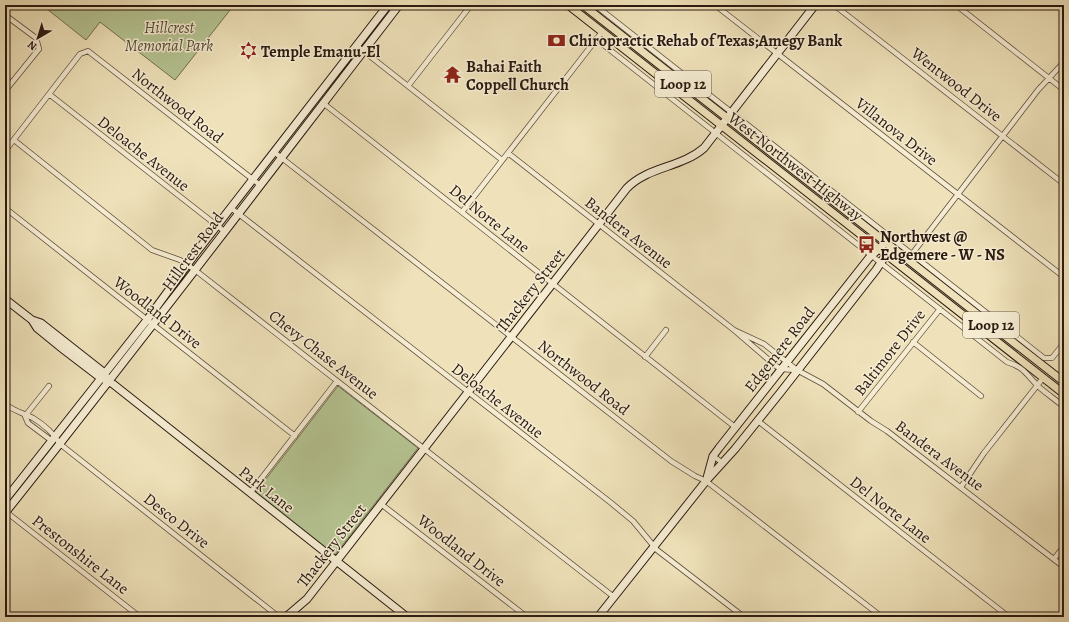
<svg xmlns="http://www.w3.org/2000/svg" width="1069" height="622" viewBox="0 0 1069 622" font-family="Alegreya,serif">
  <rect width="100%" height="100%" fill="#efe2ba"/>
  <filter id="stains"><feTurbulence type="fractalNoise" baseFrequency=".005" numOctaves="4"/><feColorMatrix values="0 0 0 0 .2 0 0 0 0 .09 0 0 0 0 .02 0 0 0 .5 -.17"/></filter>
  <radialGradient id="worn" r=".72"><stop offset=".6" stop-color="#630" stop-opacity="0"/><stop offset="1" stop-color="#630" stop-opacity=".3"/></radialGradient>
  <path fill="#b5c492" stroke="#706e51" d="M42,5H234L175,80L100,22L86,40Z
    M338,386L418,448L335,555L255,493Z"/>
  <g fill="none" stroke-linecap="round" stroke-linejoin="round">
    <defs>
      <path id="street" d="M595,5L1044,358H1052L1064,343
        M715,5L1064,277
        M834,5L1064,184
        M956,5L1064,90
        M5,15L36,38L39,49L5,91
        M596,39L1007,362C1026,368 1026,375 1039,387C1047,394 1056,400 1064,407
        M357,46L502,160
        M408,86L471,5
        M49,94L224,231
        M323,103L735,427
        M14,140L152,250L180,260L195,270L614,597
        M5,151L80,54L88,51L260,185
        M274,152L671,461L695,476L706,481L882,617
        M508,153L734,330L776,366L781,369L797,370
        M5,208L295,436
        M231,208L610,502L633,521L657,550L744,617
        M462,212L602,32
        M912,254L1038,90L1064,62
        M734,330L764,344L797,370L823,384L871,421L887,431L1064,567
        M913,342L981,396
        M645,357L666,330
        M5,404C14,411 23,413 33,418C43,424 54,434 60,444L279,617
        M858,412L940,309
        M25,416L28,423L52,441
        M25,416L49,386
        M758,421L1009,617
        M713,456L723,463
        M961,487L984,453L1043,378
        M250,493L337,381
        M381,504L527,617
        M5,511L140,617
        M1054,559L1064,546"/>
      <path id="secondary" d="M5,299L32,320L37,328L64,350L98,376L113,384L407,617
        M32,320L41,323L102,371L107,378
        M707,478L713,456L719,448L869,258L886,242
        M5,500L147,320L195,254L388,5
        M5,513C139,345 268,175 399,5
        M286,617L307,599L627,188C649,166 681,168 704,148L815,5
        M598,617L706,481L735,449L780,393L876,270L891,247"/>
      <path id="primary" d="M568,5L1064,394
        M583,5L1064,382"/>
    </defs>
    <use href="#street" stroke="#5b4b3a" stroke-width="6"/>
    <use href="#secondary" stroke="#2a1910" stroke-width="9"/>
    <use href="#primary" stroke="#2a1910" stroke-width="9"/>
    <use href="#street" stroke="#f5ecd2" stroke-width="4.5"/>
    <use href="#secondary" stroke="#f5ecd2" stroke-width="7"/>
    <use href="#primary" stroke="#efe2ba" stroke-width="7"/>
  </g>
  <defs>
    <symbol id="bank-bare" viewBox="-9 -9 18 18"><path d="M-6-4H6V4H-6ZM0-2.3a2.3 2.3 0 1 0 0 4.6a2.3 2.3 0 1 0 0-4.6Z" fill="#8f2418" stroke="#f5ecd2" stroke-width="2.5" paint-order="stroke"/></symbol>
    <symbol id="synagogue-bare" viewBox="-9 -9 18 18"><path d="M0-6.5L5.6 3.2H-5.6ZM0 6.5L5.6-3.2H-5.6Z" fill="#8f2418" stroke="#f5ecd2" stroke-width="2.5" paint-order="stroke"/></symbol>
    <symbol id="temple-bare" viewBox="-9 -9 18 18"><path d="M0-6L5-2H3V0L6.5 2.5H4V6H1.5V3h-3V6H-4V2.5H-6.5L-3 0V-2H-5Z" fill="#8f2418" stroke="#f5ecd2" stroke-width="2.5" paint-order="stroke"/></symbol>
    <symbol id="bus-bare" viewBox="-9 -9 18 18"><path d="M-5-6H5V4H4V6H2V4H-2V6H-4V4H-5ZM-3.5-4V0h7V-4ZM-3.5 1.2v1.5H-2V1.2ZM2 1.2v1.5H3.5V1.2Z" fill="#8f2418" stroke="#f5ecd2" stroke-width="2.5" paint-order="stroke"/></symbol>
  </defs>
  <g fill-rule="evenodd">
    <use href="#bank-bare" x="544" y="28" width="25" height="25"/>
    <use href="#synagogue-bare" x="236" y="38" width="25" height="25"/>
    <use href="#temple-bare" x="440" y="62" width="25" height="25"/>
    <use href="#bus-bare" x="854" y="232" width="25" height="25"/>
  </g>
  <g text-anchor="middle" stroke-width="3" stroke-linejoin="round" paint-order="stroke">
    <g fill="#f5ecd2" stroke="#67584a" stroke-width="1">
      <rect x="655" y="71" width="56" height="26" rx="3"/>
      <rect x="963" y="312" width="56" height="26" rx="3"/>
    </g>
    <g font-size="15" font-weight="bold" fill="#2a1910">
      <text x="683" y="89">Loop 12</text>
      <text x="991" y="330">Loop 12</text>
    </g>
    <g font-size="16" font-style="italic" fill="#544c37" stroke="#f5ecd2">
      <text x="169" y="33">Hillcrest<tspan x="169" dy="18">Memorial Park</tspan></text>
    </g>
    <g font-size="16" font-weight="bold" fill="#2a1910" stroke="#f5ecd2" text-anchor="start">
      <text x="569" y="46">Chiropractic Rehab of Texas;Amegy Bank</text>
      <text x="261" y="57">Temple Emanu-El</text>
      <text x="466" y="72">Bahai Faith<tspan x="466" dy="18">Coppell Church</tspan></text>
      <text x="880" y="242">Northwest @<tspan x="880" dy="18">Edgemere - W - NS</tspan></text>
    </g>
    <g font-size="16" fill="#2a1910" stroke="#f5ecd2">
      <text transform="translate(957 84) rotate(38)" y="6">Wentwood Drive</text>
      <text transform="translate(178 105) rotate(38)" y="6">Northwood Road</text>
      <text transform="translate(897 131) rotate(38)" y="6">Villanova Drive</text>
      <text transform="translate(144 153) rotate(38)" y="6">Deloache Avenue</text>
      <text transform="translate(796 166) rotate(38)" y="6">West Northwest Highway</text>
      <text transform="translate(490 218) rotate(39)" y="6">Del Norte Lane</text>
      <text transform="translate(629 232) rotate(38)" y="6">Bandera Avenue</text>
      <text transform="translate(192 251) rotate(-54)" y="6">Hillcrest Road</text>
      <text transform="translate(530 290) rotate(-52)" y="6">Thackery Street</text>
      <text transform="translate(158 312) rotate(38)" y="6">Woodland Drive</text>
      <text transform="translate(779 349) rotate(-52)" y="6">Edgemere Road</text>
      <text transform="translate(889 352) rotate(-52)" y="6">Baltimore Drive</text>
      <text transform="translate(324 354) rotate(38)" y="6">Chevy Chase Avenue</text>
      <text transform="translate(584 377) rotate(38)" y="6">Northwood Road</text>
      <text transform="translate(498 400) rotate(38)" y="6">Deloache Avenue</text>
      <text transform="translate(940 455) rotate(37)" y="6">Bandera Avenue</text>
      <text transform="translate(267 489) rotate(38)" y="6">Park Lane</text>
      <text transform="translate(891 509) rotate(38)" y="6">Del Norte Lane</text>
      <text transform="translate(177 520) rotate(38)" y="6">Desco Drive</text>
      <text transform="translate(331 545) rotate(-52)" y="6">Thackery Street</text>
      <text transform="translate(462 550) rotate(38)" y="6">Woodland Drive</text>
      <text transform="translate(81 554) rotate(38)" y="6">Prestonshire Lane</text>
    </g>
  </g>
  <rect width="1069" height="622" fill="none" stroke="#efe2ba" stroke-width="20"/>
  <rect x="6" y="6" width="1057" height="610" fill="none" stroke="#2a1910" stroke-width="2"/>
  <rect x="10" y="10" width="1049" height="602" fill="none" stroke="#2a1910"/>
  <g transform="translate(38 38) rotate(218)" stroke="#f5ecd2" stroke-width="3" paint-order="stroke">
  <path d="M0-3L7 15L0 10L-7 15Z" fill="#2a1910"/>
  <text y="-6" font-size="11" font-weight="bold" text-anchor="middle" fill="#2a1910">N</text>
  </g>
  <rect width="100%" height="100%" filter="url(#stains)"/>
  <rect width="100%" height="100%" fill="url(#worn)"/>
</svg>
